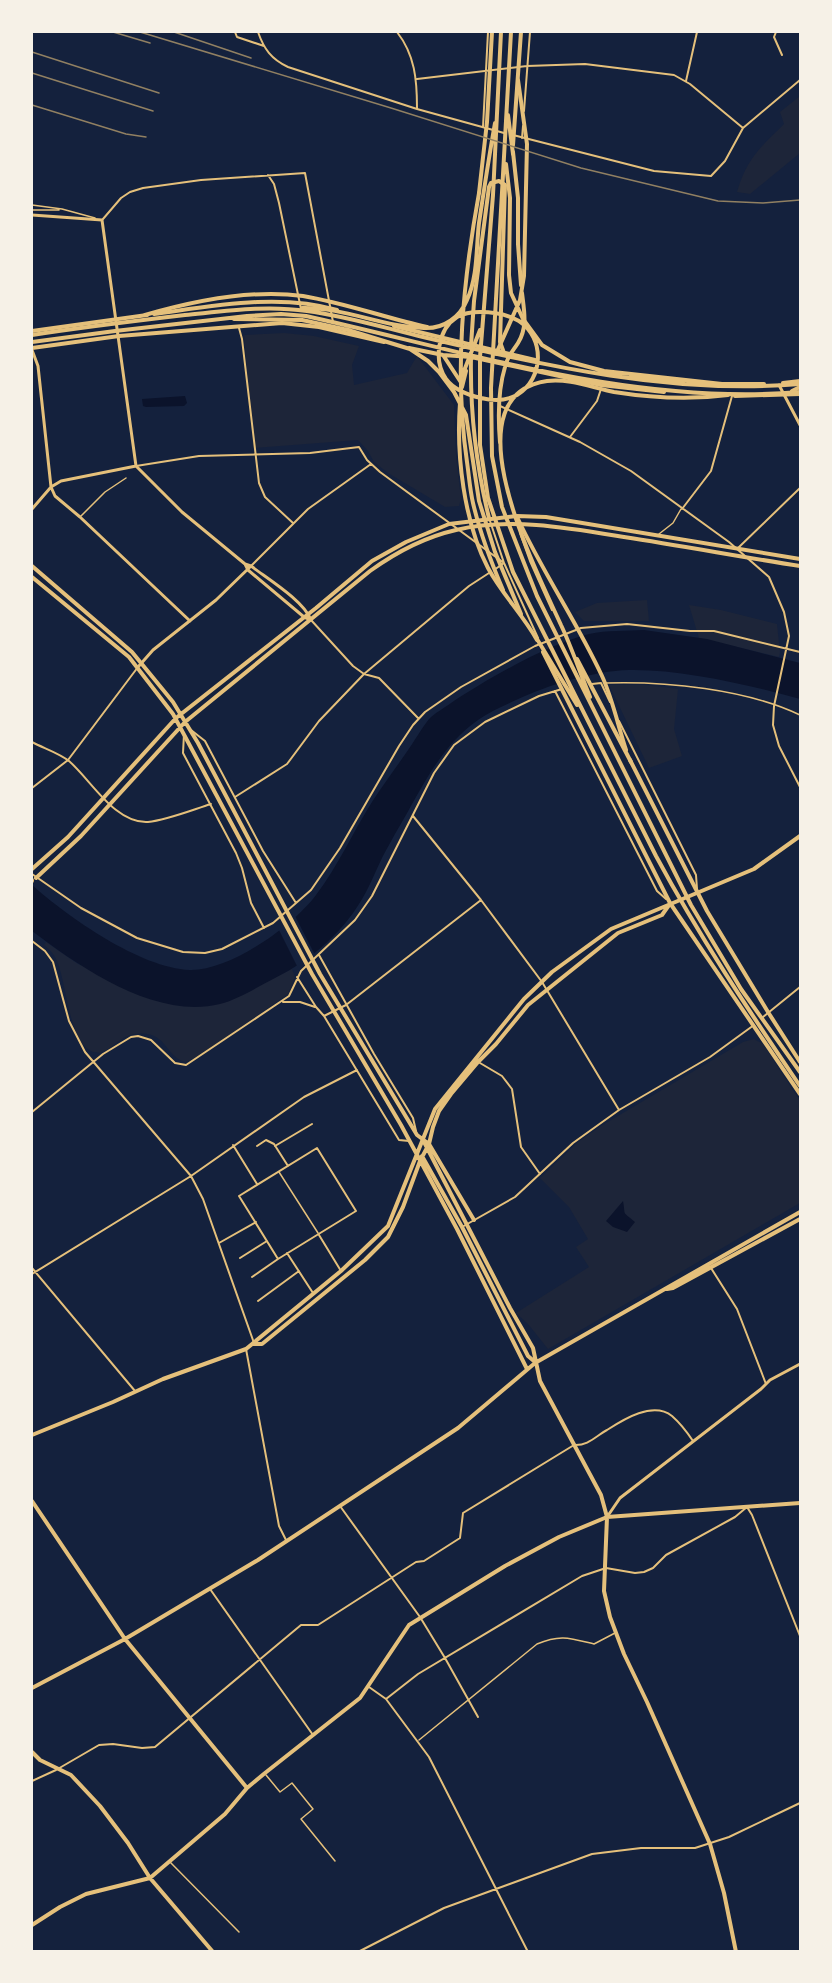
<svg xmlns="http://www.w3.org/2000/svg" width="832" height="1983" viewBox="0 0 832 1983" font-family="Karla,sans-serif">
  <rect width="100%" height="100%" fill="#14213d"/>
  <path fill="#1d2539" d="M800,96V153L750,194L737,192C747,158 760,148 784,124L780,112Z
    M284,333L314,336L359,346L352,365L354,385L407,373L417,356L454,405L456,455L461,499L459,506L445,507L388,473L374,462L368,451L358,440L253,448L244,335Z
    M647,600L649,621H584L575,612L597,603Z
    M689,605L721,610L777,624L780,652L779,657L699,638Z
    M645,685L678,689L674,729L682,756L649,768L609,685Z
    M46,942L78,964L183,1005L207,1006L240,995L292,969L295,977L288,994L202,1054L186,1062C164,1057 168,1029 134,1034C121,1036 112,1049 100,1053C97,1052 94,1053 91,1051C68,1040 67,981 56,959C54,954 49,949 44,945Z
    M754,1039L763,1044L800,1101V1203L548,1349L528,1324L516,1313L589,1267L576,1247L588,1239L569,1207L540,1178L578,1142L601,1126L743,1042Z"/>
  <path fill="#0b132b" d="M185,396L187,403L184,406L146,407L143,406L142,399Z
    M644,630L707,639L800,663V699C749,685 682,669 629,670C593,671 548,685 516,700C503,706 489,712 478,720C447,742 430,772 412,804C405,818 396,831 389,845C380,860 374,877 366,892C346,930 313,959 275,978C257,987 239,999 220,1004C155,1020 80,967 32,931V885C68,917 140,968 190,970C230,971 293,926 316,895C338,866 353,832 372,802C383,785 395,769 406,753C414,742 421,729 429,719C435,713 444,708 451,703C487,679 548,644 589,634C607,630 626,631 644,630Z
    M623,1201C626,1217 621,1210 635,1222L627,1232L613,1227L606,1221Z"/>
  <path fill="#14213d" d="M294,914L315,955L298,968L278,928Z"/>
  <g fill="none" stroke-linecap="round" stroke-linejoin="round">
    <path stroke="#e5c07b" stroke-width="1.5" d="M32,205L62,209L95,218
      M32,210H59
      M659,534L673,523L681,509
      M266,1775L280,1792L292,1783L313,1809L301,1819L335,1861
      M170,1862L239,1932"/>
    <path stroke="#e5c07b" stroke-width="1.5" d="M81,516L105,492L126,478
      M605,683C665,681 746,689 800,715
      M279,1172L318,1233
      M419,1740L537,1644C560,1634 570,1638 594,1644L615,1633"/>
    <path stroke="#e5c07b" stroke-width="2" d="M235,32L237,37L264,46
      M258,32C264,49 271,59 288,67L417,109L504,133
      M397,32C415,55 417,80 417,108
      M776,32L774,37L782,55
      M417,79L527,66L585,64L674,75L690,84L743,128L725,161L711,176L654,171L513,135
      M686,81L697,32
      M524,111L530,32
      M483,127L488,32
      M743,128L800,80
      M522,138L523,126
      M268,175L274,184L279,203L301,309
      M103,219L121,198L130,192L143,188L201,180L305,173L333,322
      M239,328L242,339L259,483L265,497L293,523
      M500,406L580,442L631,471L729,542L769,577L784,612L789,636L774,706L773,725L779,746L800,787
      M570,437L597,401L601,389
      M136,466L199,456L310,453L359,447L367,460L380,472L504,563L494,570
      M682,509L711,471L732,396
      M489,518L504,563L538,638
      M520,533L530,561L552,610
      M737,549L800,488
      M251,566L308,509L371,464
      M311,620L353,666L364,674L379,678L418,718
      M592,684L601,683L610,702
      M555,691L657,891L666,899
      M619,721L696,875L697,889
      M191,730L205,741L263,851L296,903
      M184,734L183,753L236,853L242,868L251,903L264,928
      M32,742C43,748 59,753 69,761C91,780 115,824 148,822C167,820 192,810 211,804
      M32,788L68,760L138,667
      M235,797L287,764L319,721L364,674L469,586L489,573
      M413,816L481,900L542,982L619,1110
      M32,874L81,908L137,938L183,952L205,953L222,949L273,923L311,890L340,848L399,746L413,725L425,712L461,687L535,646L581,628L627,624L690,631H714L800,652
      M32,941L45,951L53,962L69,1021L85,1052L191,1176L203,1199L254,1343
      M319,955L374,1054L413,1118L416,1131
      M297,977L316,1007L324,1016L399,1140L409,1141
      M283,1002H300L315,1007
      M324,1016L346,1005L481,900
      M763,1017L800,987
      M480,1063L502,1076L512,1089L521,1147L540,1174
      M32,1112L103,1054L131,1037L138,1036L151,1040L175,1063L186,1065L289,996L301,971L355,920L372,896L434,773L454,745L485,722L539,696L562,689
      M233,1145L257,1184
      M257,1146L266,1140L274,1144L288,1166
      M275,1146L312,1124
      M317,1148L356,1211L278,1259L239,1196Z
      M462,1227L515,1197L573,1143L619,1110L710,1057L754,1025
      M319,1235L341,1271
      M219,1243L256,1222
      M287,1253L313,1293
      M240,1258L267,1241
      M32,1268L135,1391
      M711,1268L737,1309L766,1384
      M32,1274L191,1176L304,1097L357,1070
      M252,1277L278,1259
      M258,1301L299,1271
      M246,1349L279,1526L286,1540
      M340,1506L420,1617L445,1658L478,1717
      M210,1589L313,1735
      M369,1687L386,1699L429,1757L528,1952
      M386,1699L418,1674L582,1576L606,1568L635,1573L644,1572L653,1568L666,1555L735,1517L747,1507L752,1515L800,1636
      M32,1781L56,1770L99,1745L113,1744L142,1748L155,1747L301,1625H318L416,1562L424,1561L460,1538L463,1513L574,1445C588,1446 596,1436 607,1430C624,1419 653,1401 672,1416C680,1423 687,1432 693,1441
      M358,1952L444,1908L592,1854L641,1848H695L729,1837L800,1803"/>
    <path stroke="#e5c07b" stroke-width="3" d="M32,215L102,220L136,466L182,512L245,564L248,570L304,617L311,620
      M32,350L38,366L51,487L55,496L80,517L190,621
      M779,385L800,425
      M32,509L51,487L61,481L136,466
      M245,564L251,566C268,579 304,601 311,620
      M138,667L153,650L216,600L251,566
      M607,1517L620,1498L761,1389L770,1380L800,1364"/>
    <path stroke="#e5c07b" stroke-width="4" d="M792,391L800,387
      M32,566L132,652L173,702L198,743L320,974L417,1135L429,1144L474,1220
      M32,577L129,657L173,714L312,974L401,1125L457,1229L527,1369
      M32,869L68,837L176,718L316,608L372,561L406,542L449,524L517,516L546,517L800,559
      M36,878L81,836L185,722L370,571C395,553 425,537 456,530C511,517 570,528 624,537C683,546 742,557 800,566
      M32,881V880
      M423,1140L510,1308L533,1348L540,1381L601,1495L607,1517L604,1591L610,1617L624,1654L647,1702L710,1844L724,1893L736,1952
      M422,1156L462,1227L528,1356L535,1362
      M667,1289L673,1288L800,1219
      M255,1344H262L365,1260L388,1237L403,1207L420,1161L429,1144L433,1127L439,1111L451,1094L478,1062L496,1044L528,1005L618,933L662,915L669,905
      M32,1435L113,1402L163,1379L246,1349L341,1271L388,1226L435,1109L524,999L552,972L611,929L754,869L800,836
      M32,1501L125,1639L247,1788
      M32,1688L125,1639L258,1560L458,1428L535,1363L800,1212
      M32,1752L40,1760L71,1775L100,1806L128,1843L150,1878L213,1952
      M32,1925L60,1907L86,1894L150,1878L225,1814L247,1788L265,1773L360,1698L409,1625L505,1566L559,1537L607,1517L800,1503"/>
    <path stroke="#e5c07b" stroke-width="4" d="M513,145L521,32
      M513,152L518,198V244L521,285
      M479,193L487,122L492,32
      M154,314C213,306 279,293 337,310
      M394,326L535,360
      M32,331L147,315
      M471,346L474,301L489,187L491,183L499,181L505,185L500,342L504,353
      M32,348L119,336L282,323L319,327L384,342
      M409,348L443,355L471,357L601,385L664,392
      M443,355L462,384
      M471,357C470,411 476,465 489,518
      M631,376L683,382
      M783,383L800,381
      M721,384H764
      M462,387L466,371
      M735,396L800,394
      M460,403C456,455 464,522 488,568C502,594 523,615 537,640
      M500,442C498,418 498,390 505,367C507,357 513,351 518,343C528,327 524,310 522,293
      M518,519C543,573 577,622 602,676C613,700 618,726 626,750
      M543,652L670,903L800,1094
      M630,760L707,911L768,1012L800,1062"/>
    <path stroke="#e5c07b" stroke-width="4" d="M501,32L493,195L480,357V445L488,498L513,572L656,856C699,936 749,1011 800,1086
      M511,32L491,388L492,456L502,507L537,596L691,905L741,989L800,1072
      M508,115L513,154
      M506,164L510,198L509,275L511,293L523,319L542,345L570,362L604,371L722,384
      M479,193C463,281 454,373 467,462C469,476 470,490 473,503C480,533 491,562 503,590
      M302,308C344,307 383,327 424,328C444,329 460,317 467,300C478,276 476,248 479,223C484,190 489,156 495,123
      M480,312C493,312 507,314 519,321C545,338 544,379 517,395C506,401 493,401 481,398C468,395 454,390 446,379C433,360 438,329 457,317C464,313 472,312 480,312Z
      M145,315C193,301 253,289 303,296C345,303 386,318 427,327
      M234,319L302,320L348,330L410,349L428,361L439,372L454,392L466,415L479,501L495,552L521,614
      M32,335C83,327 134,321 185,315C226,311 266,305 307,311C346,316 385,328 423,337C547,366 672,395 800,384
      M32,342L115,331L247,316L281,314L306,316C468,352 632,406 800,392
      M496,354L520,300L524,276L527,144L518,80
      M462,376L480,330
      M537,639L577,705
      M577,659L631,762
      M590,697C580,673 572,648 561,625C539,576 445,396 547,381C569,378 593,388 614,392C652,398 690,400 728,395"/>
    <path stroke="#918062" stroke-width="1.5" d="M113,32L150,43
      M140,32L391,108L581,168L718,201L763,203L800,200
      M174,32L251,58
      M32,52L159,93
      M32,73L153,111
      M32,105L126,134L146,137"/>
  </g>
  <rect width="832" height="1983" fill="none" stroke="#f6f1e7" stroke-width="66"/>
</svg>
